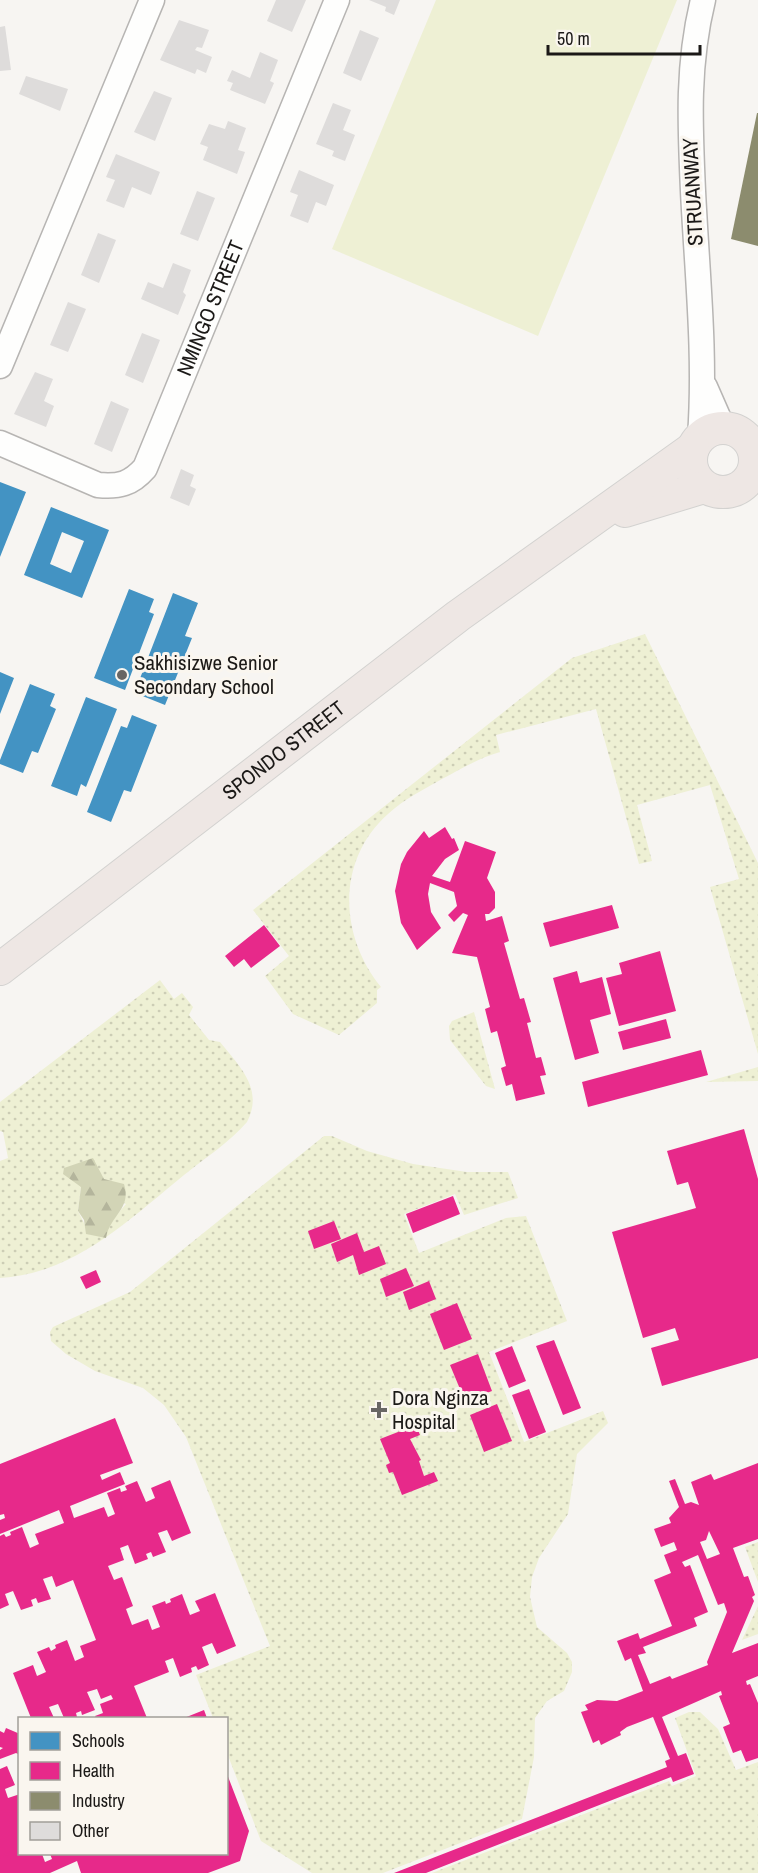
<svg xmlns="http://www.w3.org/2000/svg" width="758" height="1873" viewBox="0 0 758 1873" font-family="'Archivo Narrow',sans-serif">
  <defs>
    <pattern id="grass-dots" width="8" height="8" patternUnits="userSpaceOnUse" patternTransform="scale(1.5)"><rect width="8" height="8" fill="#eef0d4"/><path d="M2 2h.1M6 6h.1" fill="none" stroke="#cccdb5" stroke-width="1.8" stroke-linecap="round"/></pattern>
    <pattern id="forest-firs" width="22" height="20" patternUnits="userSpaceOnUse" patternTransform="scale(1.5)"><rect width="22" height="20" fill="#d2d4b6"/><path d="M5 1l3.5 6h-7zM16 11l3.5 6h-7z" fill="#b4b59c"/></pattern>
  </defs>
  <rect width="100%" height="100%" fill="#f7f5f2"/>
  <path fill="url(#grass-dots)" fill-rule="evenodd" d="M645,634L758,863V1054L710,887L739,879L710,785L637,805L652,861L639,864L596,709L496,735L500,752C479,758 461,769 442,779C423,790 404,799 388,814C336,860 339,936 381,987L377,990V1003L339,1035L293,1014L265,976L289,956L253,910L572,658Z
    M160,980L174,999L182,993L193,1007L189,1015L209,1040L220,1042C240,1067 264,1089 247,1122C230,1142 205,1158 184,1175C130,1219 74,1274 0,1278V1161L8,1158L3,1132L0,1131V1102ZM81,1187L126,1204L99,1235H90L78,1211Z
    M474,1012L495,1089L486,1086L450,1040L449,1026L452,1021Z
    M758,1067V1081L706,1082Z
    M324,1136H332L367,1151L413,1164L467,1172H508L518,1198L464,1215L455,1194L404,1214L419,1253L506,1218L526,1216L567,1321L489,1352L524,1442L603,1411L608,1423L577,1454L568,1514L539,1558L532,1577L530,1597L537,1627L567,1653L572,1662V1672L564,1691L547,1701L535,1718L534,1757L522,1819L383,1873H312L261,1841L227,1753L226,1718H213L196,1675L270,1646L186,1437L164,1405L143,1388L95,1371L66,1354L51,1341L50,1332L53,1327L130,1292Z
    M758,1542V1582L745,1547Z
    M758,1606V1634L742,1640Z
    M689,1712H700L718,1729L736,1770L758,1762V1873H432L669,1781L672,1786L696,1776L675,1718Z"/>
  <path fill="url(#forest-firs)" d="M93,1158L104,1179L124,1184C132,1209 110,1215 106,1238L86,1234L84,1220L78,1211L81,1187L63,1174L64,1168Z"/>
  <path fill="#eef0d4" d="M436,0H677L538,336L332,249Z"/>
  <path fill="#4393c3" fill-rule="evenodd" d="M0,482L26,492L0,557Z
    M51,507L109,530L82,598L24,575ZM62,532L84,541L71,573L50,564Z
    M129,589L154,599L149,612L154,614L125,690L94,678Z
    M173,593L198,603L185,636L192,638L165,705L140,695L145,683L139,681Z
    M0,672L14,678L0,714Z
    M30,684L55,694L50,706L56,709L38,753L32,751L23,773L0,764V760Z
    M86,697L117,709L86,787L81,784L77,796L51,786Z
    M132,715L157,725L131,792L124,790L111,822L87,812L121,726L127,728Z"/>
  <path fill="#e7298a" fill-rule="evenodd" d="M445,827L452,839L454,838L459,850L445,859L432,876L450,882L465,841L496,852L487,878L495,892V908L489,914H485L486,921L502,916L509,941L504,943L520,999L524,998L531,1022L527,1023L536,1058L541,1057L546,1075L540,1076L545,1094L516,1101L512,1084L506,1086L501,1068L506,1066L497,1031L491,1033L485,1009L490,1007L477,957L452,953L468,915L463,913L454,922L448,915L457,906L454,892L430,883L428,894L431,912L441,928L417,950L401,923L395,891L401,864L407,852L424,831L429,838Z
    M612,905L619,928L550,947L543,923Z
    M264,925L280,946L251,968L244,959L234,967L225,956Z
    M660,951L676,1011L619,1026L606,978L622,974L619,963Z
    M577,971L580,983L602,977L611,1014L590,1020L599,1053L575,1060L553,978Z
    M666,1019L671,1038L623,1050L618,1032Z
    M701,1050L708,1075L588,1107L582,1082Z
    M744,1129L758,1179V1358L662,1386L651,1348L679,1340L675,1328L643,1338L612,1232L696,1208L688,1182L677,1185L667,1151Z
    M453,1196L460,1214L413,1233L406,1214Z
    M334,1221L341,1239L314,1249L308,1231Z
    M357,1233L364,1252L379,1246L386,1264L359,1275L353,1255L337,1262L331,1244Z
    M406,1268L414,1286L386,1297L380,1279Z
    M96,1270L101,1282L86,1289L80,1277Z
    M429,1281L436,1299L409,1310L403,1292Z
    M457,1303L472,1339L444,1350L430,1314Z
    M554,1340L581,1408L563,1415L536,1346Z
    M512,1346L526,1381L509,1388L495,1353Z
    M478,1354L492,1391L465,1401L450,1365Z
    M529,1389L546,1432L529,1439L512,1395Z
    M497,1404L512,1441L484,1452L470,1415Z
    M115,1418L133,1463L100,1475L102,1480L120,1472L125,1484L70,1506L74,1518L104,1507L108,1517L115,1514L107,1493L120,1488L121,1492L127,1490L125,1486L137,1481L146,1502L155,1498L151,1488L170,1480L191,1533L172,1541L167,1530L158,1533L166,1552L153,1557L151,1552L146,1554L148,1559L135,1564L128,1545L120,1548L124,1560L108,1566L114,1580L122,1577L133,1606L126,1609L132,1625L148,1619L152,1630L160,1627L152,1606L165,1601L166,1604L171,1602L170,1599L182,1594L190,1615L200,1611L195,1601L215,1593L236,1646L217,1654L212,1643L202,1647L209,1665L198,1670L196,1666L191,1668L192,1672L180,1677L173,1658L165,1661L169,1672L134,1686L147,1718H96L95,1716L103,1713L100,1704L113,1699L111,1695L101,1699L97,1689L87,1692L95,1710L82,1715L81,1711L76,1713L77,1717L74,1718H64L58,1704L49,1707L54,1718H31L13,1673L33,1665L37,1676L46,1672L37,1652L49,1647L51,1651L56,1648L55,1645L67,1640L75,1661L84,1657L80,1646L96,1640L73,1580L56,1587L52,1576L43,1579L51,1599L38,1603L36,1598L31,1600L33,1606L21,1610L13,1591L5,1594L9,1605L0,1609V1536L4,1534L6,1537L11,1535L10,1532L22,1527L30,1548L39,1544L35,1534L64,1523L59,1510L0,1534V1520L5,1518L4,1514L0,1515V1464Z
    M416,1425L420,1435L410,1439L421,1460L419,1461L424,1476L434,1472L438,1481L402,1495L393,1472L389,1473L386,1465L390,1463L380,1439Z
    M758,1463V1539L733,1548L744,1577L748,1576L755,1595L752,1597L754,1601L732,1653L758,1643V1676L746,1681L747,1685L750,1684L758,1703V1758L746,1762L741,1750L733,1753L723,1727L730,1724L719,1696L722,1695L721,1691L662,1717L678,1756L686,1753L694,1774L673,1782L671,1777L426,1873H394L667,1767L665,1761L670,1759L653,1717L627,1727L620,1732L621,1735L601,1745L599,1740L593,1743L581,1712L588,1710L585,1705L597,1700L617,1701L643,1691L631,1658L625,1661L617,1641L638,1633L640,1639L672,1626L654,1580L671,1573L664,1555L677,1550L674,1542L661,1547L654,1529L671,1523L669,1518L679,1507L669,1481L675,1479L685,1504L691,1502L699,1505L691,1482L711,1474L714,1480ZM709,1531L720,1554L707,1559L700,1542L706,1540ZM698,1555L718,1605L724,1603L727,1612L707,1662L708,1665L672,1679L670,1676L650,1684L638,1655L646,1653L643,1647L697,1626L694,1618L708,1612L690,1565L685,1567L682,1562Z
    M204,1710L207,1718H184Z
    M6,1728L20,1734V1755L16,1753L0,1759V1750L3,1748L0,1747V1731L4,1733Z
    M7,1766L15,1785L5,1789L8,1798L20,1794V1854H42L45,1862L52,1859L50,1854H226L227,1774L249,1831L240,1861L208,1873H81L77,1861L50,1873H0V1769Z"/>
  <path fill="#8c8c6e" d="M757,113H758V246L731,239Z"/>
  <path fill="#dedcdb" d="M276,0H306L292,32L267,21Z
    M369,0H400L394,15L385,11L386,7Z
    M179,20L209,30L202,48L197,47L195,50L212,57L206,73L197,69L195,74L160,60Z
    M5,26L11,70L0,71V27Z
    M360,30L379,38L361,81L343,73Z
    M260,52L278,60L270,81L274,83L265,104L230,90L233,83L227,81L232,70L250,78Z
    M26,76L68,89L60,111L19,94Z
    M154,91L172,98L155,141L134,132Z
    M333,103L351,110L343,130L355,135L345,161L332,156L334,151L316,144Z
    M228,121L246,128L238,150L245,152L237,174L203,160L208,147L200,144L209,124L225,129Z
    M116,154L160,172L151,195L132,187L124,208L106,201L115,180L106,177Z
    M299,170L334,185L326,206L316,202L308,223L290,216L298,195L290,192Z
    M197,191L215,198L198,241L180,234Z
    M98,233L116,240L99,283L81,275Z
    M173,263L191,270L183,292L186,295L178,315L141,299L148,282L163,288Z
    M68,302L86,309L68,352L50,345Z
    M142,333L160,340L143,383L125,375Z
    M35,372L53,379L44,401L54,406L46,427L14,414Z
    M111,401L129,409L112,452L94,444Z
    M181,469L194,475L190,486L196,489L189,506L170,498Z"/>
  <g fill="none" stroke-linecap="round" stroke-linejoin="round">
    <defs>
      <g id="minor">
        <path d="M0,366L152,0"/>
        <path d="M705,387L723,428"/>
        <path d="M700,437C706,355 697,273 693,191C690,124 687,65 703,0"/>
        <path id="s1" d="M0,443L98,485C119,487 131,484 145,468L337,0"/>
      </g>
      <g id="major">
        <circle cx="723" cy="460" r="32"/>
        <path d="M625,511L704,487"/>
        <path id="s2" d="M0,969L458,616L693,448"/>
      </g>
    </defs>
    <use href="#minor" stroke="#b7b5b3" stroke-width="27"/>
    <use href="#major" stroke="#d3d2d0" stroke-width="34"/>
    <use href="#minor" stroke="#fefefd" stroke-width="24"/>
    <use href="#major" stroke="#eee7e4" stroke-width="32"/>
  </g>
  <g fill="#686664" stroke="#faf6ef" stroke-width="2">
    <circle cx="122" cy="675" r="6"/>
    <path d="M376 1401h6v6h6v6h-6v6h-6v-6h-6v-6h6z"/>
  </g>
  <g text-anchor="middle" stroke-width="6" stroke-linejoin="round" paint-order="stroke">
    <g font-size="21" fill="#1b1917" stroke="#faf6ef">
      <text transform="translate(693 192) rotate(-93)" y="7">STRUANWAY</text>
      <text dy="7" stroke="none"><textPath href="#s1" startOffset="332">NMINGO STREET</textPath></text>
      <text dy="7" stroke="none"><textPath href="#s2" startOffset="358">SPONDO STREET</textPath></text>
    </g>
    <g font-size="21" fill="#1b1917" stroke="#faf6ef" text-anchor="start">
      <text x="134" y="670">Sakhisizwe Senior<tspan x="134" dy="24">Secondary School</tspan></text>
      <text x="392" y="1405">Dora Nginza<tspan x="392" dy="24">Hospital</tspan></text>
    </g>
  </g>
  <rect x="18" y="1717" width="210" height="138" fill="#faf6ef" stroke="#a19e99" stroke-width="1.5"/>
  <rect x="30" y="1732" width="30" height="18" fill="#4393c3" stroke="#a19e99" stroke-width="1.5"/>
  <text x="72" y="1747" font-size="18" fill="#1b1917">Schools</text>
  <rect x="30" y="1762" width="30" height="18" fill="#e7298a" stroke="#a19e99" stroke-width="1.5"/>
  <text x="72" y="1777" font-size="18" fill="#1b1917">Health</text>
  <rect x="30" y="1792" width="30" height="18" fill="#8c8c6e" stroke="#a19e99" stroke-width="1.5"/>
  <text x="72" y="1807" font-size="18" fill="#1b1917">Industry</text>
  <rect x="30" y="1822" width="30" height="18" fill="#dedcdb" stroke="#a19e99" stroke-width="1.5"/>
  <text x="72" y="1837" font-size="18" fill="#1b1917">Other</text>
  <path d="M548 45v9h152v-9" fill="none" stroke="#1b1917" stroke-width="3"/>
  <text x="557" y="45" font-size="18" fill="#1b1917" stroke="#faf6ef" stroke-width="4.5" paint-order="stroke">50 m</text>
</svg>
